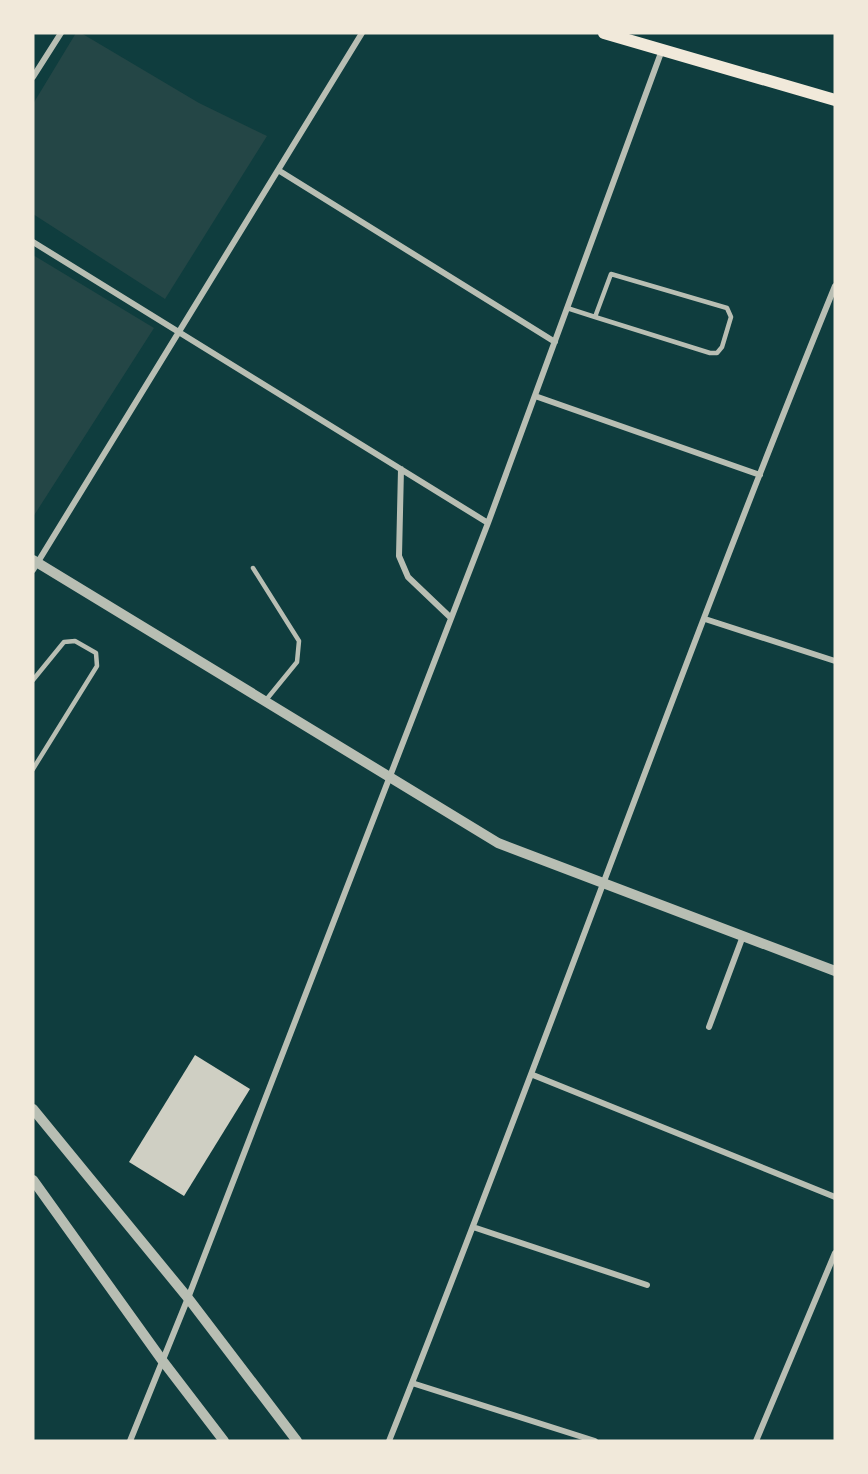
<svg xmlns="http://www.w3.org/2000/svg" width="868" height="1474" viewBox="0 0 868 1474" font-family="'DM Sans',sans-serif">
  <rect width="100%" height="100%" fill="#0f3d3e"/>
  <path fill="#244646" d="M76,33H81L199,103L267,136L165,299L33,214V104Z
    M33,255L154,328L33,517Z"/>
  <path fill="#cfcfc3" d="M195,1055L250,1089L184,1196L129,1162Z"/>
  <g fill="none" stroke-linecap="round" stroke-linejoin="round">
    <path stroke="#b8beb3" stroke-width="4.5" d="M611,274L727,308L731,317L722,347L717,353H710L595,317Z
      M567,308L595,317
      M253,568L299,641L297,662L266,700
      M33,680L64,642L75,641L96,653L97,666L33,769"/>
    <path stroke="#b8beb3" stroke-width="6" d="M33,77L61,33
      M278,170L555,342
      M33,242L488,523
      M535,396L760,475
      M401,469L399,556L408,577L451,618
      M33,570L362,33
      M705,619L835,661
      M709,1027L743,936
      M533,1075L835,1197
      M473,1227L647,1285
      M412,1383L595,1441
      M130,1441L188,1298L488,523L662,50
      M389,1441C542,1058 679,668 835,286
      M756,1441L835,1253"/>
    <path stroke="#b8beb3" stroke-width="10" d="M33,560L498,843L835,971
      M33,1109L188,1298L297,1441
      M33,1180L162,1360L224,1441"/>
    <path stroke="#f1e9da" stroke-width="12" d="M604,33L835,100"/>
  </g>
  <rect width="868" height="1474" fill="none" stroke="#f1e9da" stroke-width="69"/>
</svg>
